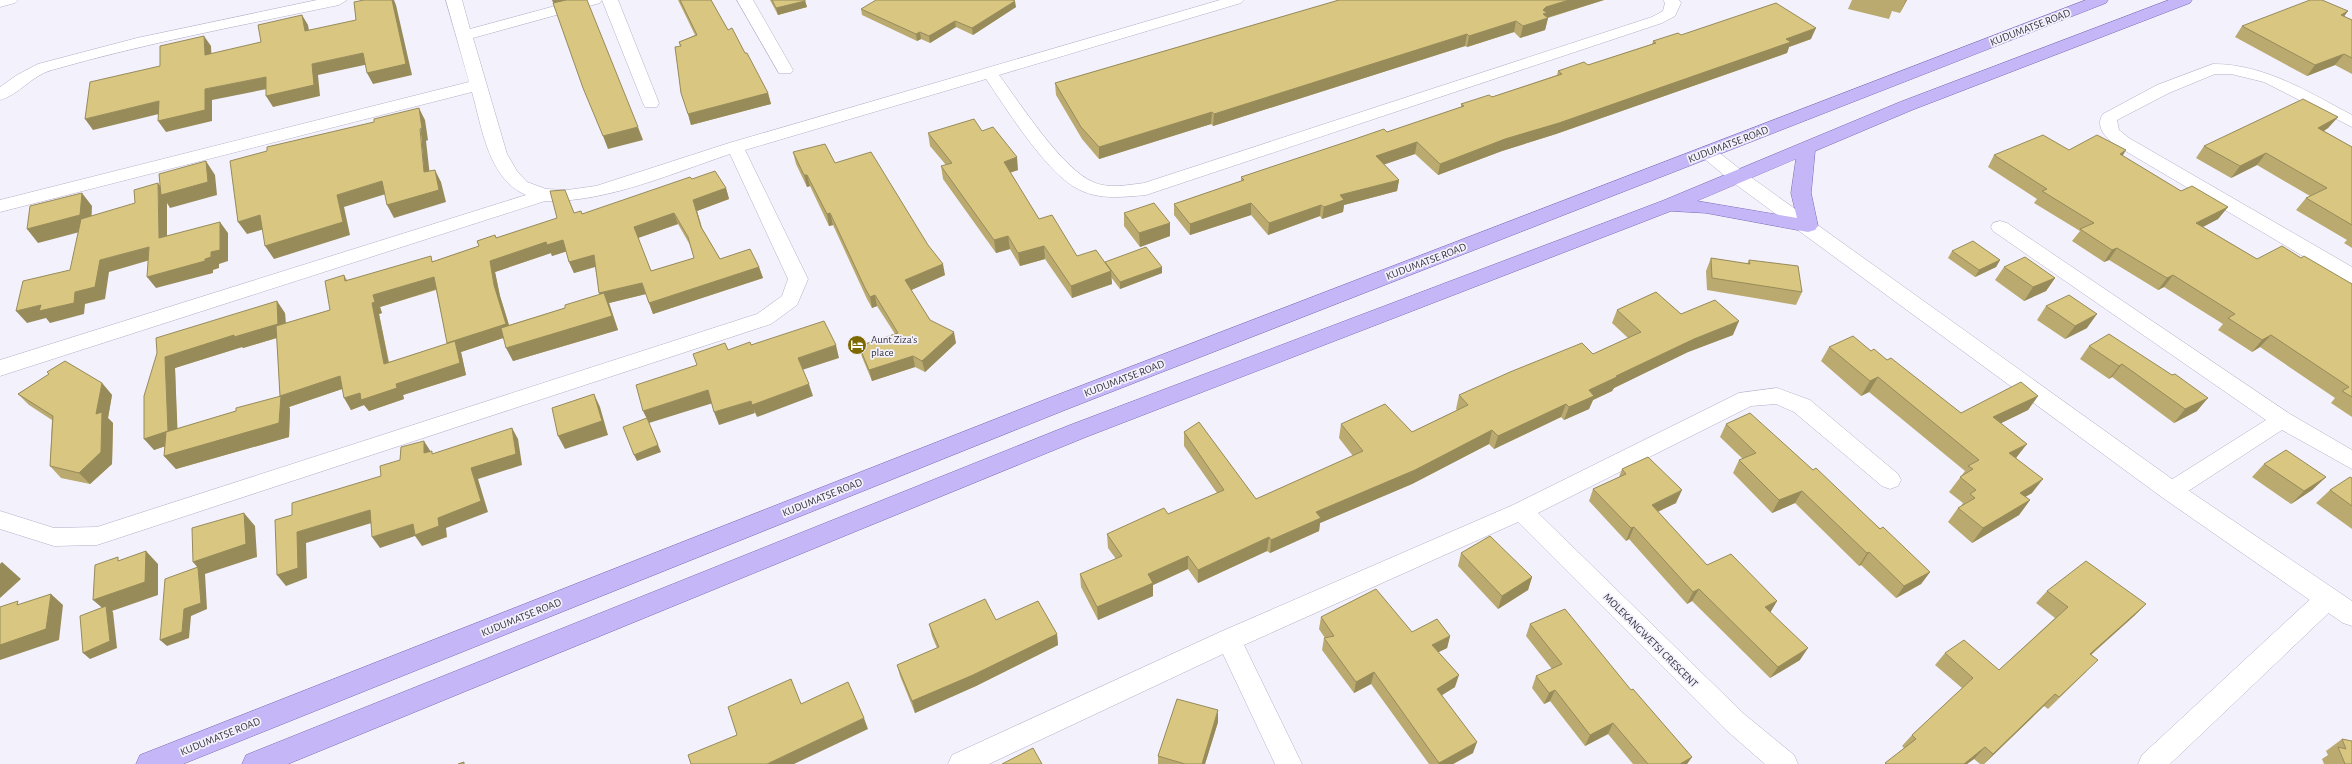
<svg xmlns="http://www.w3.org/2000/svg" width="2352" height="764" viewBox="0 0 2352 764" font-family="'Alegreya Sans',sans-serif">
  <rect width="100%" height="100%" fill="#f3f1fc"/>
  <g fill="none" stroke-linecap="round" stroke-linejoin="round">
    <defs>
      <path id="minor" d="M0,0H18L15,3L0,7Z
        M317,0H347L339,5C243,25 146,43 52,70C32,75 19,95 0,100V87L17,75L38,64L137,38Z
        M446,0H462L470,29L577,0H618L659,103L657,107H645L643,103L602,0L600,3L473,38L507,154L517,171L527,182L546,189L567,190L596,186L729,143L1220,0H1244L1241,3L999,75C1020,103 1062,169 1093,182C1108,189 1128,185 1144,183L1652,17L1663,11L1665,3L1663,0H1679L1681,3L1675,16L1662,23L1146,195C1124,197 1100,200 1080,190C1048,176 1006,108 986,79L745,150L808,279L797,305L771,324L97,545L54,546L0,529V511L54,528L97,527L757,314L782,296L788,279L730,154C673,173 605,203 545,201L0,376V360L526,195C488,179 482,127 472,92L0,212V200L469,82Z
        M737,0H753L793,70L791,73H779Z
        M2213,64C2265,64 2308,92 2352,115V127L2264,82L2231,74H2215L2169,93L2117,120L2119,130L2129,138L2352,267V283L2345,281L2117,146C2107,139 2094,127 2103,114L2157,85Z
        M2000,221L2007,223L2290,414L2352,450V469L2282,430L2179,497L2171,500L2163,497L2160,491L2163,485L2266,420L1993,231L1991,227L1993,223Z
        M1777,388L1810,400L1898,474L1901,480L1898,486L1890,489L1882,486L1794,412L1776,404L1751,406L1538,513L1744,714L1794,755L1798,764H1765L1726,730L1518,522L1244,645L1302,764H1275L1223,654L989,764H948L952,755L1220,632L1513,505L1739,393Z
        M2327,589L2336,592L2339,599L2336,606L2170,764H2138L2142,755L2318,592Z"/>
      <path id="tertiary" d="M1707,146L1713,148L1745,173L2179,484L2352,601V626L2343,623L2163,498L1731,181L1701,156L1698,152L1701,148Z"/>
      <path id="primary" d="M2086,0H2108L2106,3L1065,410L183,764H136L140,755L1049,398Z
        M2169,0H2192L2190,3L1912,110L1815,151L1811,193L1818,226L1815,230L1808,232L1706,213L1671,211L1086,437L288,764H242L246,755L1070,425L1662,201L1900,102ZM1796,159L1791,193L1797,218L1697,201Z"/>
    </defs>
    <use href="#minor" stroke="#b3afc9" stroke-width="1"/>
    <use href="#tertiary" stroke="#b3afc9" stroke-width="1"/>
    <use href="#primary" stroke="#7a69b5" stroke-width="1"/>
    <use href="#minor" fill="#fff" fill-rule="evenodd"/>
    <use href="#tertiary" fill="#fff" fill-rule="evenodd"/>
    <use href="#primary" fill="#c5b6f8" fill-rule="evenodd"/>
  </g>
  <path fill="#baaa6f" fill-rule="evenodd" d="M678,0H711L728,30L745,53L768,93L771,104L691,125L688,114L680,46L679,42L695,35Z
    M770,0H805L807,7L778,15Z
    M1339,0H1604L1548,18L1545,30L1520,38L1514,32L1467,47L1465,46L1213,126L1211,124L1099,159L1082,139L1056,95L1055,83Z
    M1852,0H1907L1900,13L1892,11L1889,19L1848,9Z
    M1016,7L973,35L956,27L930,43L921,39L917,41L862,15L861,9Z
    M2348,11L2344,16L2352,20V74L2335,65L2307,76L2235,37L2242,26Z
    M1681,35L1811,39L1789,47L1787,53L1556,134L1502,151L1438,175L1415,154L1384,164L1399,180L1397,191L1344,205L1343,212L1322,219L1320,216L1268,235L1251,215L1190,235L1174,215V204L1241,181V177L1387,132L1461,107V104L1492,97L1557,75L1558,71L1588,65L1652,44L1653,41Z
    M2338,117L2328,128L2324,131L2352,147V248L2344,243L2347,240L2296,210L2306,198L2310,196L2257,165L2231,178L2196,158L2204,146Z
    M982,131L1018,170L1010,173L1039,219L1077,256L1105,262L1162,273L1120,289L1111,277L1112,284L1072,298L1045,259L1020,266L1010,249L996,253L943,179L941,166L946,165L930,146L928,133Z
    M793,152L835,163L945,275L911,290L930,320L956,343L925,372L915,367L872,381L862,357L859,346L895,334L877,306L872,308L867,299L833,225L829,226L810,186L807,187L796,164Z
    M1994,155L2123,156L2181,191L2228,207L2218,219L2203,227L2257,259L2301,258L2352,284V417L2331,403L2335,398L2260,347L2252,352L2218,330L2223,324L2164,287L2158,290L2109,260L2104,262L2072,241L2080,231L2034,203L2037,199L1988,167Z
    M692,179L726,188L729,199L697,211L702,228L720,259L759,267L763,278L653,314L646,294L609,303L618,330L513,361L503,338L461,352L466,375L403,395L404,399L369,411L364,405L351,410L342,389L289,407L290,409L289,437L176,469L164,456L165,446L154,450L157,353L285,313L286,323L330,310L344,275L347,280L434,261L479,246L496,238L575,213L582,214ZM678,224L690,245L694,258L651,271L638,238ZM566,251L569,262L574,273L595,267L600,294L565,308L509,325L500,296L495,272L551,253L552,256ZM436,290L448,344L389,362L379,314L382,313L380,307ZM277,338L280,396L236,411L177,429L175,368L242,347L243,348Z
    M1124,213L1170,223V236L1140,247L1124,226Z
    M1952,251L2000,260L1996,267L1975,277L1948,258Z
    M1711,258L1747,264L1749,260L1802,292L1796,305L1707,290L1706,271Z
    M2004,267L2055,278L2046,291L2024,301L1995,280Z
    M2046,306L2087,328L2065,339L2037,320Z
    M1617,310L1681,314L1733,335L1688,352L1614,388L1612,391L1593,400L1589,409L1564,420L1561,417L1494,449L1489,444L1412,484L1320,523L1319,531L1270,553L1267,551L1198,583L1188,569L1153,585V596L1098,620L1081,587L1080,574L1116,559L1108,548L1107,534L1168,514L1217,493L1184,446V432L1256,499L1353,456L1339,438L1341,424L1412,432L1457,410L1456,409L1459,395L1593,354L1628,338L1612,323Z
    M2089,346L2172,375L2197,411L2174,423L2112,377L2109,379L2080,359Z
    M1829,347L1871,351L1887,360L1961,413L2038,396L2028,410L2001,423L2032,493L2025,497L2030,500L2019,515L1972,543L1948,522L1958,508L1961,506L1963,503L1949,492L1965,471L1869,392L1861,396L1821,361Z
    M47,372L102,383L112,395L108,418L113,423L112,464L90,484L61,478L50,466L52,420L29,405L18,394L49,374Z
    M1726,424L1813,470L1930,572L1921,584L1896,598L1861,565L1859,566L1795,503L1772,513L1733,473L1739,460L1743,459L1720,437Z
    M2264,464L2326,477L2312,490L2291,504L2252,477Z
    M1622,469L1676,503L1658,512L1707,565L1777,601L1770,612L1800,660L1770,678L1692,601L1687,604L1629,539L1626,541L1589,501L1593,489L1619,477Z
    M2352,478V529L2316,503L2330,490Z
    M1461,553L1532,577L1528,590L1498,609L1458,566Z
    M2047,591L2146,604L2134,616L2091,655L2086,672L2048,709L2044,706L1984,764H1980L1974,759L1967,764H1885L1904,748L1902,746L1912,735L1962,688L1935,665L1945,653L1999,670L2055,618L2036,603Z
    M1321,617L1412,632L1450,636L1447,648L1438,652L1455,687L1442,695L1473,753L1453,764H1429L1371,684L1354,693L1322,650L1324,638H1325L1319,629Z
    M996,620L1057,634L1058,645L976,686L915,713L900,676L897,665L937,648L932,636L929,624Z
    M1530,624L1631,690L1692,757L1687,764H1633L1608,734L1585,746L1550,701L1544,704L1532,688L1536,676L1552,669L1526,636Z
    M1218,722L1205,764H1158V756Z
    M2342,739L2352,764H2324L2322,759L2328,755L2326,751Z"/>
  <path fill="#978b5a" d="M392,0H394L396,5L412,75L373,84L367,73Z
    M552,0H577L554,5Z
    M1569,0H1604L1546,18H1548L1545,30L1520,38L1523,26L1543,10L1546,7Z
    M1906,0H1907L1900,13Z
    M805,1L807,7L778,15L776,8Z
    M1015,1L1016,7L973,35L972,28Z
    M2348,11L2340,22L2341,15Z
    M302,15L308,25L311,42L305,31Z
    M955,21L956,27L930,43L929,36Z
    M1516,21L1514,32L1467,47L1469,36Z
    M1816,28L1811,39L1789,47L1787,53L1556,134L1502,151L1438,175L1440,164L1505,139Z
    M920,32L921,39L917,41L916,34Z
    M1467,34L1465,46L1213,126L1214,114Z
    M204,36L211,46L212,65L205,55Z
    M363,53L369,64L318,75L320,96L273,107L266,96L312,64Z
    M2344,54L2335,65L2307,76L2315,65Z
    M266,77L272,88L212,100V121L166,132L158,121L205,89Z
    M768,93L771,104L691,125L688,114Z
    M159,101L167,112L93,130L85,119Z
    M419,108L425,120L428,140L426,141L431,185L424,172Z
    M1212,112L1211,124L1099,159V147Z
    M2338,117L2328,128L2309,140L2318,128Z
    M638,127L643,140L608,149L603,136Z
    M1417,142L1415,154L1374,168L1376,156Z
    M2126,150L2119,162L2120,154Z
    M2266,153L2257,165L2231,178L2240,166Z
    M1017,157L1018,170L1005,174L1004,162Z
    M206,161L215,175L217,195L170,208L167,203V250L159,238L158,183L166,194Z
    M435,170L441,182L446,202L394,218L387,205Z
    M804,175H807L810,186L807,187Z
    M1399,180L1397,191L1344,205L1343,212L1322,219L1324,207L1340,195Z
    M382,181L389,193L344,207L350,235L274,259L265,246L337,195Z
    M726,188L729,199L697,211L705,238L693,200Z
    M82,193L92,206L91,229L38,243L27,229Z
    M1251,203V215L1190,235V224Z
    M1321,205L1320,216L1268,235L1269,223Z
    M2228,207L2218,219L2187,235L2196,223Z
    M674,213L678,224L638,238L634,227Z
    M830,213L833,225L829,226L827,214Z
    M260,215L268,228L247,234L238,222Z
    M220,222L228,233V261L219,264V268L213,270V273L156,288L147,277L205,259L211,252Z
    M1170,223V236L1140,247L1139,233Z
    M1008,236L1010,249L996,253L994,240Z
    M563,240L568,251L552,256L551,253L495,272L500,296L512,335L461,352L466,375L403,395L404,399L369,411L364,405L351,410L344,398L360,393L396,384L454,354L447,343L494,285L490,261L546,242Z
    M1044,246L1045,259L1020,266L1018,253Z
    M149,247L157,258L109,272L105,299L85,304L84,314L50,323L46,318L27,323L16,311L41,305L75,292L100,260Z
    M2117,248L2109,260L2104,262L2112,250Z
    M594,255L598,266L574,273L569,262Z
    M2000,260L1996,267L1975,277L1979,270Z
    M943,264L945,275L907,292L905,280Z
    M759,267L763,278L653,314L649,303Z
    M1162,267V273L1120,289V282Z
    M1111,271L1112,284L1072,298L1071,286Z
    M2173,275L2164,287L2158,290L2167,278Z
    M434,277L440,288L380,307L382,313L379,314L391,375L384,364L372,303L373,295Z
    M2055,278L2046,291L2024,301L2033,287Z
    M642,283L646,294L609,303L618,330L513,361L506,348L604,304L599,293Z
    M875,295L877,306L872,308L870,297Z
    M277,301L285,313L286,335L243,348L242,347L175,368L178,442L154,450L144,439L165,357Z
    M2097,314L2087,328L2065,339L2075,326Z
    M1739,321L1733,335L1688,352L1614,388L1612,391L1593,400L1589,409L1564,420L1569,407L1589,390L1616,376L1694,339Z
    M954,332L956,343L925,372L922,361Z
    M2271,335L2260,347L2252,352L2262,340Z
    M836,345L839,358L802,370L798,358Z
    M913,356L915,367L872,381L869,370Z
    M2122,364L2112,377L2109,379L2119,366Z
    M340,376L348,387L289,407L290,409L289,437L176,469L164,456L280,396Z
    M1878,377L1869,392L1861,396L1870,381Z
    M102,383L112,395L108,418L113,423L112,464L90,484L79,473L96,414Z
    M809,384L813,396L757,417L752,405Z
    M708,390L713,403L649,423L661,452L637,461L634,455L649,423L643,411Z
    M594,394L600,407L608,435L565,449L558,436Z
    M2038,396L2028,410L1983,432L1993,417Z
    M2208,398L2197,411L2174,423L2185,409Z
    M751,401L755,413L719,425L714,412Z
    M1566,404L1561,417L1494,449L1498,436Z
    M512,428L518,439L522,465L478,479L488,512L446,528L447,537L422,546L415,536L380,548L372,537L413,524L438,518L471,468Z
    M1492,430L1489,444L1412,484L1320,523L1319,531L1270,553L1271,540L1316,512Z
    M424,441L431,452L424,453Z
    M2027,444L2016,458L2009,453Z
    M2326,477L2312,490L2291,504L2304,491Z
    M2043,479L2032,493L2008,507L2020,493Z
    M1682,490L1676,503L1646,517L1652,505Z
    M1802,491L1795,503L1772,513L1779,500Z
    M2030,500L2019,515L1972,543L1983,528Z
    M370,510L378,521L306,543L307,578L286,586L277,575L297,532Z
    M244,513L255,526L257,557L205,574L207,609L191,616L189,638L167,646L160,640L184,609L198,568L193,562Z
    M1634,527L1629,539L1626,541L1631,528Z
    M1269,537L1267,551L1198,583V570Z
    M146,551L158,564V595L112,611L113,612L117,648L90,659L83,653L107,612L93,600Z
    M1869,552L1861,565L1859,566L1867,553Z
    M1188,556V569L1153,585V596L1098,620L1097,607L1148,574Z
    M2,562L21,579L0,598V564Z
    M1930,572L1921,584L1896,598L1904,586Z
    M1532,577L1528,590L1498,609L1502,596Z
    M1699,589L1692,601L1687,604L1693,592Z
    M51,594L63,605L59,640L0,660V645Z
    M1777,601L1770,613L1765,607Z
    M2146,604L2134,616L2078,666L2090,654Z
    M1057,634L1058,645L976,686L915,713L912,701Z
    M1450,636L1447,648L1429,657L1432,645Z
    M1808,648L1800,660L1770,678L1778,667Z
    M1374,672L1371,684L1354,693L1356,682Z
    M1459,675L1455,687L1434,700L1437,689Z
    M1555,690L1550,701L1544,704L1549,693Z
    M2055,694L2044,706L1984,764L1993,754Z
    M1218,710V722L1205,764H1202Z
    M864,718L868,729L794,764H767Z
    M1613,723L1608,734L1585,746L1590,735Z
    M1477,742L1473,753L1453,764H1438L1439,763Z
    M1985,747L1974,759L1967,764H1964Z
    M1692,757L1687,764H1680Z"/>
  <path fill="#d8c681" stroke="#978b5a" fill-rule="evenodd" d="M364,0H392L406,64L367,73L363,53L312,64L314,85L266,96V77L205,89V110L158,121L159,101L85,119L90,82L160,66V46L204,36L205,55L261,42L258,25L302,15L305,31L356,20L354,2Z
    M566,0H587L638,127L603,136L583,88L553,3Z
    M680,0H711L728,30L732,28L745,53H747L768,93L688,114L681,93L675,47L681,46L679,42L697,35Z
    M772,0H805V1L776,8Z
    M876,0H1013L1015,1L972,28L955,21L929,36L920,32L916,34L861,9Z
    M1339,0H1569L1546,7L1543,10L1547,13L1543,14L1548,18L1523,26L1516,21L1469,36L1467,34L1214,114L1212,112L1099,147L1081,127L1055,83Z
    M2310,0H2322L2348,11L2341,15L2352,20V58L2344,54L2315,65L2242,26Z
    M1776,3L1816,28L1786,39L1791,42L1559,123L1505,139L1440,164L1417,142L1376,156L1399,180L1340,195L1344,200L1324,207L1321,205L1269,223L1251,203L1190,224L1174,204L1244,180L1241,177L1355,139L1384,129L1387,132L1464,106L1461,104L1489,95L1492,97L1562,74L1558,71L1584,62L1588,65L1656,43L1653,41L1678,33L1681,35Z
    M2303,99L2338,117L2318,128L2352,147V225L2306,198L2327,188L2266,153L2240,166L2204,146Z
    M419,108L422,128L420,129L424,172L435,170L439,190L387,205L382,181L337,195L343,222L265,246L260,215L238,222L230,161L267,151V147L374,122V119Z
    M974,119L982,131L993,127L1017,157L1004,162L1039,219L1052,215L1077,256L1096,250L1111,271L1071,286L1044,246L1018,253L1008,236L994,240L941,166L952,163L928,133Z
    M2043,135L2069,150L2097,135L2126,150L2120,154L2181,191L2192,186L2228,207L2196,223L2257,259L2282,246L2301,258L2304,256L2352,284V397L2342,391L2349,387L2271,335L2262,340L2228,318L2235,314L2173,275L2167,278L2117,248L2112,250L2080,229L2094,223L2042,191L2047,189L1994,155Z
    M825,144L835,163L871,152L928,245L943,264L905,280L930,320L954,332L922,361L913,356L869,370L859,346L898,333L875,295L870,297L865,288L830,213L827,214L807,175H804L793,152Z
    M206,161L208,182L161,195L159,174Z
    M715,171L726,188L693,200L701,227L720,259L750,249L759,267L649,303L642,283L599,293L594,255L569,262L563,240L547,245L546,242L490,261L494,285L506,324L447,343L434,277L373,295L375,302L372,303L384,364L455,341L460,363L396,384L397,388L361,400L360,393L344,398L340,376L280,396L276,326L330,310L325,281L344,275L345,281L431,256L432,262L479,246L477,241L495,235L496,238L557,218L550,191L565,190L574,213L581,211L582,214L690,177L692,179ZM674,213L688,237L694,258L651,271L634,227Z
    M158,183L159,238L220,222V250L211,252V257L205,259V261L147,277L149,247L100,260L95,287L75,292L74,303L39,311L41,305L16,311L23,281L70,270L81,219L135,203L134,190Z
    M82,193L80,215L27,229L30,206Z
    M1154,203L1170,223L1139,233L1124,213Z
    M1973,241L2000,260L1979,270L1952,251Z
    M1146,247L1162,267L1120,282L1105,262Z
    M2025,257L2055,278L2033,287L2004,267Z
    M1711,258L1750,264L1749,260L1798,266L1802,292L1712,278Z
    M1656,292L1681,314L1715,300L1739,321L1694,339L1616,376L1617,377L1589,390L1594,396L1569,407L1566,404L1498,436L1492,430L1415,470L1316,512L1321,518L1271,540L1269,537L1198,570L1188,556L1148,574L1153,583L1097,607L1080,574L1122,556L1107,534L1164,508L1168,514L1224,490L1184,432L1199,422L1256,499L1363,451L1341,424L1385,404L1412,432L1468,405L1459,395L1510,372L1582,343L1593,354L1641,332L1617,310Z
    M604,293L612,316L506,348L501,328L565,308V305Z
    M2069,295L2097,314L2075,326L2046,306Z
    M277,301L278,324L234,337V335L165,357L168,431L144,439V396L157,353L156,338Z
    M824,321L836,345L798,358L809,384L752,405L751,401L714,412L708,390L643,411L636,385L697,365L693,354L725,343L728,350L750,342L751,345Z
    M2109,334L2172,375L2175,374L2208,398L2185,409L2122,364L2119,366L2089,346Z
    M1853,336L1871,351L1874,349L1887,360L1891,358L1961,413L2021,382L2038,396L1993,417L2027,444L2009,453L2043,479L2020,493L2030,500L1983,528L1958,508L1975,498L1970,494L1976,490L1960,477L1973,469L1968,466L1979,460L1878,377L1870,381L1829,347Z
    M65,361L102,383L96,414L102,412L101,452L79,473L50,466L53,416L18,394L49,374L47,372Z
    M594,394L602,421L558,436L552,408Z
    M281,396L279,423L164,456L166,432L236,411V408Z
    M1750,413L1813,470L1816,468L1880,529L1883,527L1930,572L1904,586L1869,552L1867,553L1802,491L1779,500L1739,460L1756,453L1726,424Z
    M647,418L658,445L634,455L623,427Z
    M512,428L516,454L471,468L481,501L438,518L439,526L415,535L413,524L372,537L370,510L297,532L298,568L277,575L275,520L292,515V503L381,476L380,466L400,460L401,447L424,441V453L432,451V454Z
    M2286,450L2326,477L2304,491L2264,464Z
    M1648,457L1682,490L1652,505L1707,565L1731,554L1777,601L1765,607L1808,648L1778,667L1699,589L1693,592L1634,527L1631,528L1593,489L1626,474L1622,469Z
    M2350,477L2352,478V506L2330,490Z
    M244,513L246,544L193,562L192,528Z
    M1490,536L1532,577L1502,596L1461,553Z
    M146,551L145,582L93,600L95,565L118,557V561Z
    M2086,561L2146,604L2090,654L2098,660L2059,697L2055,694L1993,754L1985,747L1964,764H1886L1885,763L1916,739L1912,735L1973,678L1945,653L1964,640L1999,670L2068,607L2047,591Z
    M198,567V568L201,603L184,609L182,632L160,640L165,579Z
    M1376,589L1412,632L1437,619L1450,636L1432,645L1459,675L1437,689L1477,742L1439,763L1374,672L1356,682L1324,638L1334,636L1321,617Z
    M51,594L46,629L0,645V607L18,601L17,605Z
    M985,599L996,620L1038,601L1057,634L973,675L912,701L897,665L939,647L929,624Z
    M106,606L110,641L83,653L80,616Z
    M1565,609L1631,690L1633,689L1692,757L1680,764H1648L1613,723L1590,735L1555,690L1549,693L1536,676L1562,664L1530,624Z
    M791,679L801,704L848,682L864,718L767,764H691L688,755L737,735L728,707Z
    M1177,699L1218,710L1202,764H1185L1158,756Z
    M2342,739L2352,741V764H2345L2338,747L2346,749Z
    M1033,748L1042,764H1002Z
    M464,762V764H458Z"/>
  <defs>
    <symbol id="hotel-disc" viewBox="-11 -11 22 22"><circle r="9.5" fill="#7e6901" stroke="#f3f1fc"/><path d="M-6-4.5h1.5V1H6V5H4.5V3h-9V5H-6ZM-4 0a1.8 1.8 0 1 1 3.6 0ZM.5 0V-2.5h3Q6-2.5 6 0Z" fill="#fff"/></symbol>
  </defs>
  <g fill-rule="evenodd">
    <use href="#hotel-disc" x="846" y="334" width="22" height="22"/>
  </g>
  <g text-anchor="middle" stroke-width="3.5" stroke-linejoin="round" paint-order="stroke">
    <g font-size="11" fill="#383641" stroke="#f3f1fc">
      <text transform="translate(2030 27) rotate(-21)" y="4">KUDUMATSE ROAD</text>
      <text transform="translate(1728 144) rotate(-21)" y="4">KUDUMATSE ROAD</text>
      <text transform="translate(1426 261) rotate(-21)" y="4">KUDUMATSE ROAD</text>
      <text transform="translate(1124 378) rotate(-21)" y="4">KUDUMATSE ROAD</text>
      <text transform="translate(822 497) rotate(-22)" y="4">KUDUMATSE ROAD</text>
      <text transform="translate(521 617) rotate(-22)" y="4">KUDUMATSE ROAD</text>
      <text transform="translate(1651 640) rotate(45)" y="4">MOLEKANGWETSI CRESCENT</text>
      <text transform="translate(220 736) rotate(-22)" y="4">KUDUMATSE ROAD</text>
    </g>
    <g font-size="11" fill="#383641" stroke="#f3f1fc" text-anchor="start">
      <text x="871" y="343">Aunt Ziza's<tspan x="871" dy="13">place</tspan></text>
    </g>
  </g>
</svg>
